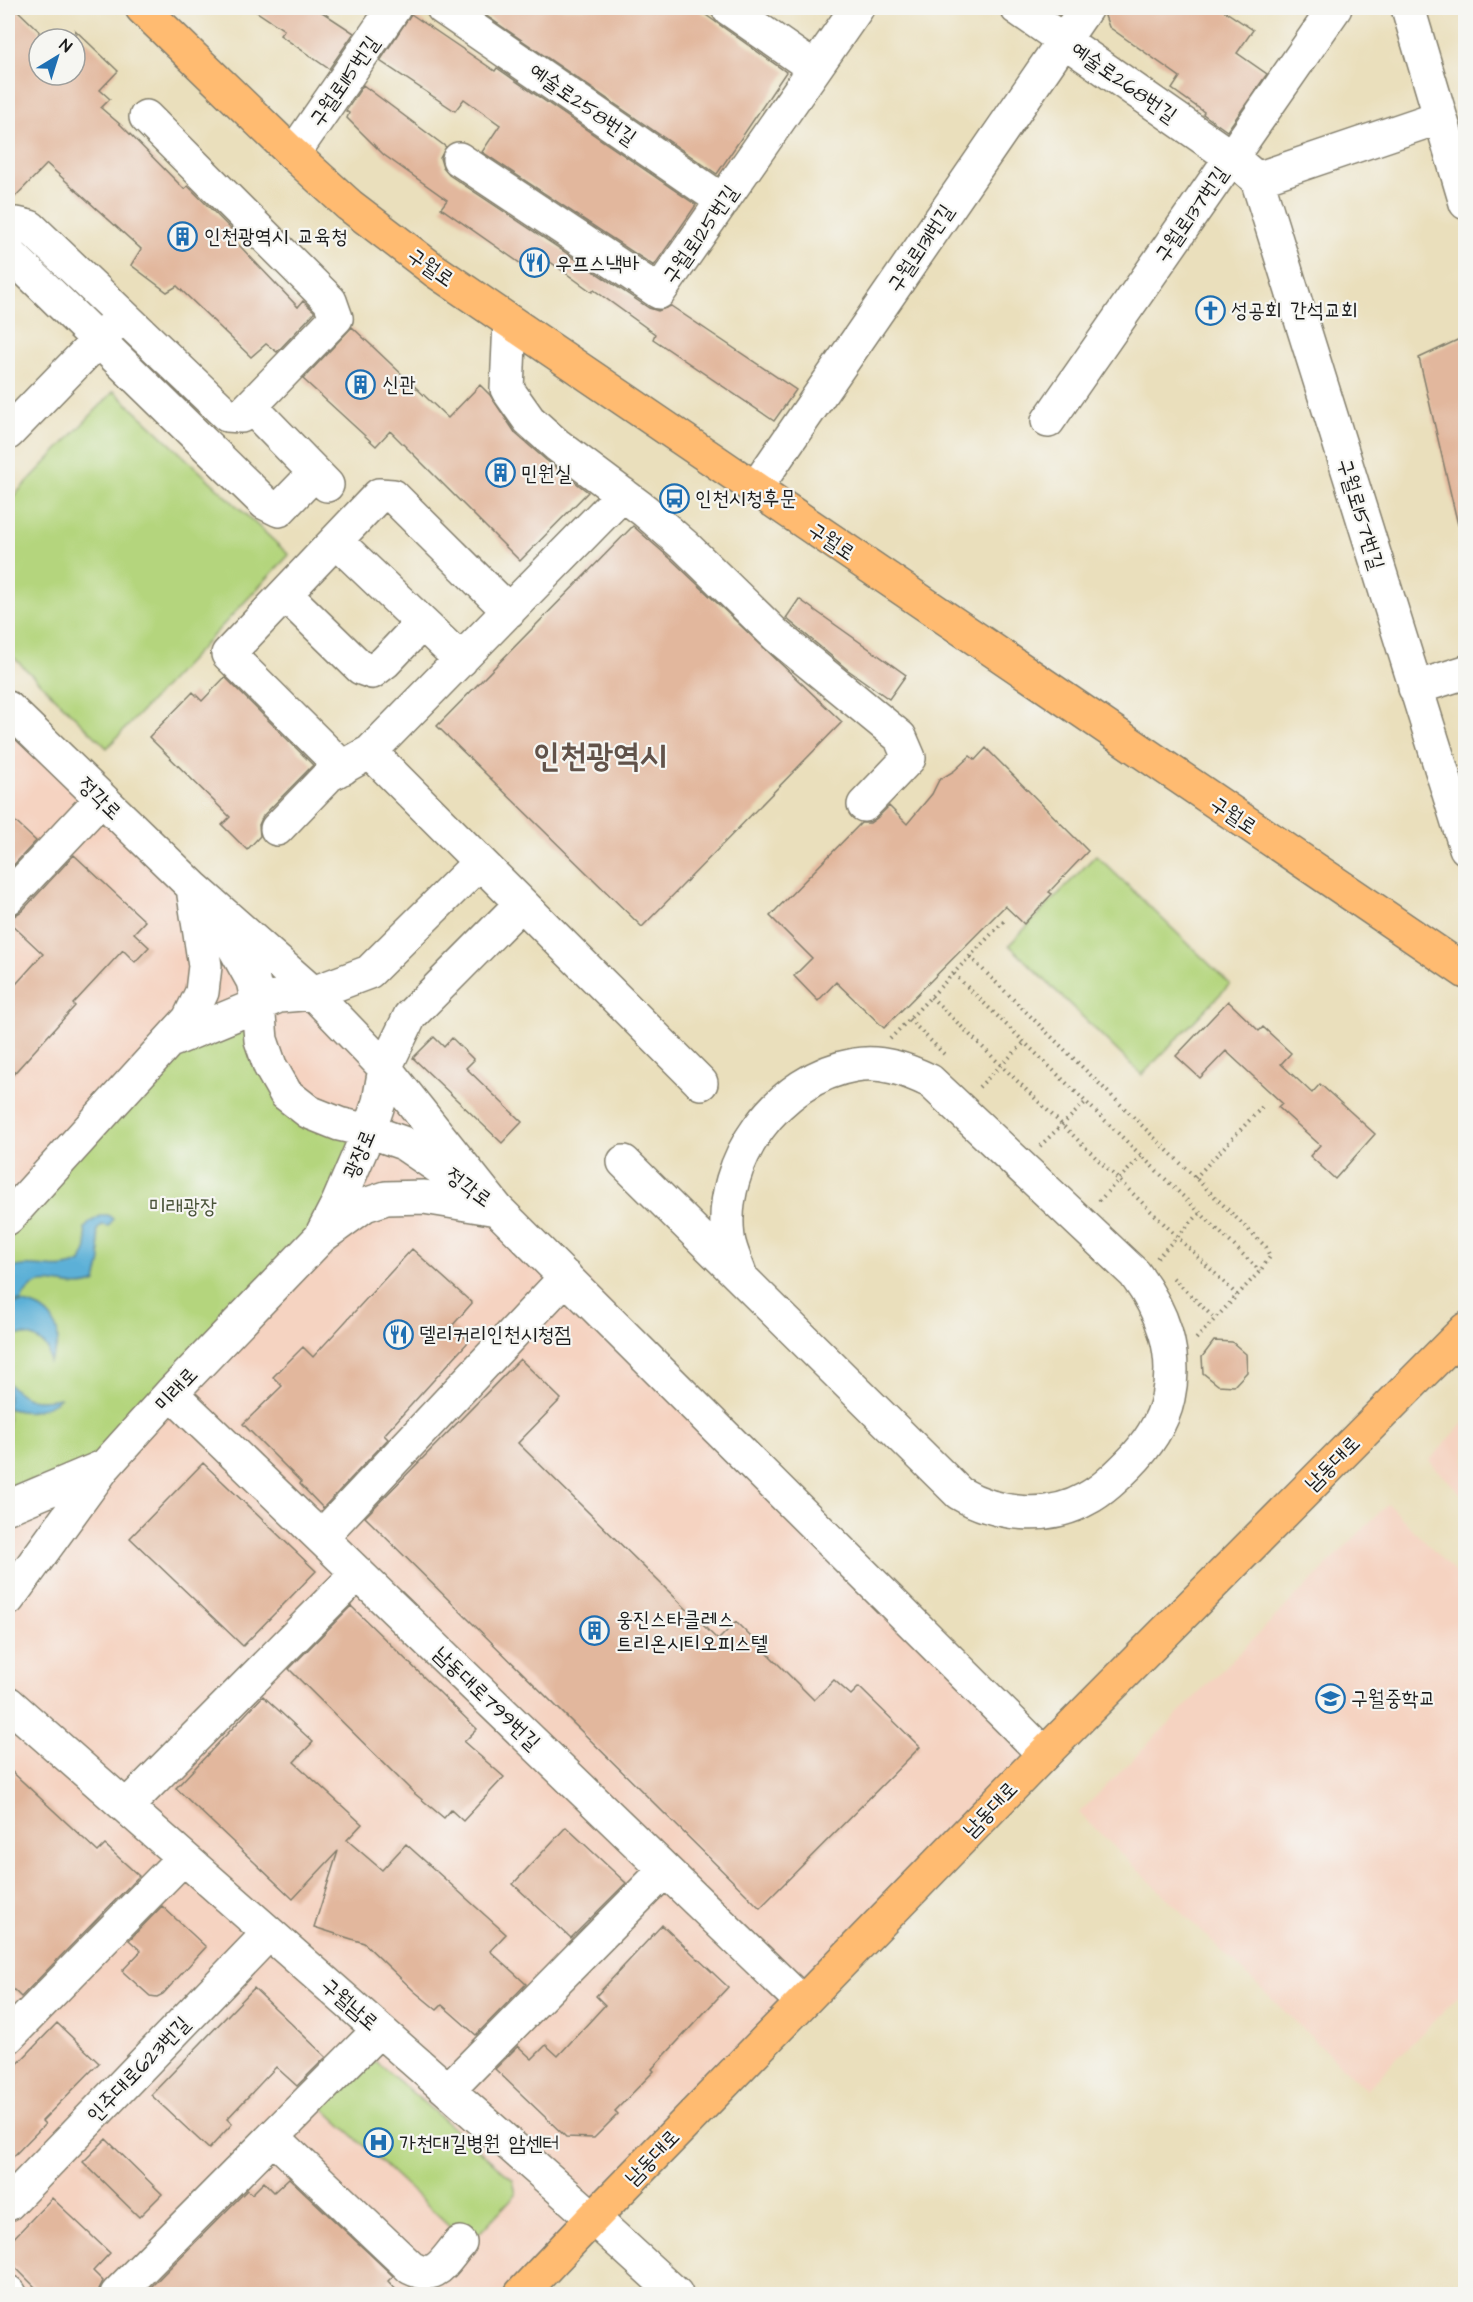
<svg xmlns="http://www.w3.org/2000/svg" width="1473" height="2302" viewBox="0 0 1473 2302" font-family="'Architects Daughter','Poor Story',sans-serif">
  <rect width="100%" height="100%" fill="#f6f6f2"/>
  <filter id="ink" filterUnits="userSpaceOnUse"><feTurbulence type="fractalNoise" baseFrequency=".0167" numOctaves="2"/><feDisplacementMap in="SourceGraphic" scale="12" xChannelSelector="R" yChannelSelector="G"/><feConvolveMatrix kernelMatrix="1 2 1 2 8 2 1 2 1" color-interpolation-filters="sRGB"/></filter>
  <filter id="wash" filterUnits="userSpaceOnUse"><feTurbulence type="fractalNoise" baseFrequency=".008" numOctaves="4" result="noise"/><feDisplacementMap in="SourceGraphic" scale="24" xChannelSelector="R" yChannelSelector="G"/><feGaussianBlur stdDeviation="1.35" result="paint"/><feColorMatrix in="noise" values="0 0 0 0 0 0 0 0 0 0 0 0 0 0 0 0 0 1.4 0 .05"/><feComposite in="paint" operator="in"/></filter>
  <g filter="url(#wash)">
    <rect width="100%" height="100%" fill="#eadfbc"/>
    <path fill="#f5d3c1" d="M8,708L385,1068L1044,1754L501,2294H8Z
      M1465,1421V1498L1429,1461Z
      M1388,1504L1465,1583L1466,1988L1366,2090L1079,1813Z"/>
    <path fill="#b4d57d" stroke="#68784c" stroke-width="1.5" d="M114,391L289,555L107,748L8,652V502Z
      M1096,855L1230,984L1142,1075L1009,945Z
      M258,1004L286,1094L369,1131L321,1237L105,1466L8,1486V1218L168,1042Z
      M377,2062L513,2180L516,2194L469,2244L321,2106L363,2064Z"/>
    <path fill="#5bb0d7" stroke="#3c667a" stroke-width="1.5" d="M102,1215H108L113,1219L109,1226L102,1225L97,1230L101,1260L96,1282C66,1296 38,1264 21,1301L8,1302V1270C32,1258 53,1276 81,1262L87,1248L85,1228L90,1222Z
      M23,1303C55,1309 68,1336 49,1362L48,1349C37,1336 23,1331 8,1338V1304Z
      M8,1383C26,1402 35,1402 61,1398C43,1411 28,1415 8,1408Z"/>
    <g id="blocks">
      <path fill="#e2b79d" d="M8,8H15L39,31V75H75V30L118,71L100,90L110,99L101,108L122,126L184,189L188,186L239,237L236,242L298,307L303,301L314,311V313L277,352L266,344L251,357L177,286L167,292L131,265L141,249L47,164L8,204Z
        M251,8H316L354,33L329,69L280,35L284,30Z
        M475,8H696L786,72L717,174Z
        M1104,8H1220L1253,30L1237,53L1267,74L1227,131L1203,114L1204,112L1172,89L1180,77L1109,27L1104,13Z
        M411,14L495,71L497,68L696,205L654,266L482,152L500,125L464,99L455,111L380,61Z
        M363,85L446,147L440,158L443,168L449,175L649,308L658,311L671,306L796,390L774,421L653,339L655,334L594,290L592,292L535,251L524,266L441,208L447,200L384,155L347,118L349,113L346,111Z
        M352,327L448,418L480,385L490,395L516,434L546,460L588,492L520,561L390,431L376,446L303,379Z
        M1466,336V524L1458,525L1419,358Z
        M633,526L672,560L842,722L642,927L437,726Z
        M799,599L906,675L889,699L848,670L786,618Z
        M225,677L313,765L263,816L259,825L260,836L247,850L222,825L230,817L149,737L193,692L202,701Z
        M986,748L1088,851L1049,892L1052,894L1024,924L1005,906L884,1028L836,982L818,1001L794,976L812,958L770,916L861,823H870L877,818L889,806L907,824L932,794L939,780L954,771L970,756L975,760Z
        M8,815L36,841L8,871Z
        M74,855L145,921L134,933L149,947L135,962L123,950L73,1004L75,1006L8,1080V993L43,954L8,921V916H14L22,911Z
        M1228,1001L1259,1031L1263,1027L1291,1053L1281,1064L1312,1093L1320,1084L1375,1134L1335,1179L1310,1156L1320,1145L1278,1107L1282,1103L1226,1051L1200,1078L1176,1056Z
        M434,1037L444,1047L452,1038L474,1060L466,1068L522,1122L502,1143L413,1058Z
        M412,1249L472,1303L452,1326L469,1341L384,1435L388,1439L323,1508L300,1484L301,1482L243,1424L282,1386L273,1377L303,1347L313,1357Z
        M1214,1341L1232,1342L1246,1354L1247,1372L1234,1386L1218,1385L1203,1373L1202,1357Z
        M520,1359L561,1399L518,1443L718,1640L736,1622L814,1700L834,1680L851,1695L859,1687L920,1747L760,1908L365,1517Z
        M203,1463L316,1571L243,1646L130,1538Z
        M351,1606L477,1729L464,1742L504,1777L463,1821L451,1810L444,1818L414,1793L289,1669Z
        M263,1696L313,1742L294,1762L362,1824L347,1840L382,1870L406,1844L506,1934L490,1951L526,1984L476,2035L442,2005L437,2010L414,1991L364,1943L314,1927L338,1851L293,1899L176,1788Z
        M8,1768L98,1852L105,1845L139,1876L21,1997L8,1984Z
        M566,1827L626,1883L571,1938L513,1884Z
        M162,1906L206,1947L163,1994L157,1997L150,1996L122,1971L141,1951L129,1940Z
        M662,1925L728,1987L652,2069L654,2071L615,2111L618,2114L594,2138L566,2137L495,2069L518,2046L532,2059L546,2045L558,2056L605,2005L596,1996Z
        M254,1988L326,2057L297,2086L276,2067L227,2119L232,2124L209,2149L151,2095Z
        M57,2023L99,2063L42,2121L45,2124L8,2162V2074Z
        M106,2139L162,2194L139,2217L83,2162Z
        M289,2178L393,2276L388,2281L401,2295H143L247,2190L252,2194L264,2182L274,2192Z
        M52,2198L110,2253L93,2271L103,2281L99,2289V2295H43L8,2260V2244Z"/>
    </g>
  </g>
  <g filter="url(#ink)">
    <use href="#blocks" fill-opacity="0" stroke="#837e6c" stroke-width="1.5"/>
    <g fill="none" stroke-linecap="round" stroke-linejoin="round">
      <defs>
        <path id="minor" d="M443,8L723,201
          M728,8L814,68
          M1017,8L1231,157L1257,179L1466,848
          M1408,8L1466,203
          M293,154L394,8
          M459,159L659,292L857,8
          M1257,179L1440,117
          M8,235L17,224L30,227L227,415L241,416L336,318L330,301L146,117
          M8,252L265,503L279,510L315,473
          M510,322L507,389L529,420L557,445L645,511L685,546L777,636L900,737L909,758L864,805
          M251,407L327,485
          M1048,421L1335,8
          M8,433L113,325
          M755,489L1086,8
          M336,541L461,660
          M285,594L361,668L372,672L385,662L422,623
          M1415,688L1466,672
          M8,708L193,887L313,993L385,1068L497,1209L1044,1754
          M370,752L701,1083
          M343,768L228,654L379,495L393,496L509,611
          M277,829L329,775L370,752L623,494
          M8,898L101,799
          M218,924L233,945L253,981L258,1004L261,1040L270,1066L286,1094L309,1112L339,1124L369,1131L403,1143L462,1183
          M173,1040L279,996L313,993L369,972L480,862
          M624,1162L959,1493C996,1515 1048,1521 1086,1499C1102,1491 1116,1477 1129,1464C1146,1447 1163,1423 1168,1398C1178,1351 1162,1311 1135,1274L930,1081C907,1070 881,1060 855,1065C778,1078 718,1161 728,1238C730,1251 737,1265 741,1277
          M8,1218L189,1019L202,992L205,966L194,895
          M323,1232L338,1203L369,1131L379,1102L385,1068L410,1016L521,904
          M171,1393L802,2002
          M8,1507L105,1466L171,1393L321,1237L365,1205L386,1198L424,1197L497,1209
          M321,1537L566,1277
          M8,1599L104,1467
          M8,1703L593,2218L676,2294
          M126,1807L358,1573
          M8,2037L183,1858
          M448,2090L665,1870
          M273,2137L411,2268C437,2281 443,2262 460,2243
          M8,2204L269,1933
          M8,2292L10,2294
          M117,2294L379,2030"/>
        <path id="major" d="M142,8L293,154L349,205L434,270L1466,972
          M521,2294L593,2218L1044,1754L1466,1329"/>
      </defs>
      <use href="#minor" stroke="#837e6c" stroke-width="36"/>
      <use href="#major" stroke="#837e6c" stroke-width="36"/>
      <path stroke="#837e6c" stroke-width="4" stroke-dasharray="1.5 4.5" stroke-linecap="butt" d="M970,957L1266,1247L1270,1257L1260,1271L1196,1339
        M954,974L1260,1271
        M931,997L1237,1295
        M909,1019L947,1057
        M890,1039L1006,919
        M979,1087L1024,1043
        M1040,1146L1086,1102
        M1195,1178L1262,1107
        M1099,1201L1141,1156
        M1157,1258L1200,1213
        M1173,1278L1215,1319"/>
      <use href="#minor" stroke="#fff" stroke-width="33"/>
      <use href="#major" stroke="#ffbb71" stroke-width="33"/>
    </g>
  </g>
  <defs>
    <symbol id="building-ring" viewBox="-11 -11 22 22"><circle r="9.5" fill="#f6f6f2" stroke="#1f6fb2" stroke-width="1.5"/><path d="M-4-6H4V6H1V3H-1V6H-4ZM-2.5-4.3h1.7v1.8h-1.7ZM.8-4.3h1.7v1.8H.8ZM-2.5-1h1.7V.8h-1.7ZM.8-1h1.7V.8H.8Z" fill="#1f6fb2"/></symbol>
    <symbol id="restaurant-ring" viewBox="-11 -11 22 22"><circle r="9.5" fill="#f6f6f2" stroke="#1f6fb2" stroke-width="1.5"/><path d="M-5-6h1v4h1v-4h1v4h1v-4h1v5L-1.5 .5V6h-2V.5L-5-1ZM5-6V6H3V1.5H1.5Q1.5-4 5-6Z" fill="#1f6fb2"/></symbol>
    <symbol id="church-ring" viewBox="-11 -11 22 22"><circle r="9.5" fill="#f6f6f2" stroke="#1f6fb2" stroke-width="1.5"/><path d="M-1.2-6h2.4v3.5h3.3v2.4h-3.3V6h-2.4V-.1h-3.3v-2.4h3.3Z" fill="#1f6fb2"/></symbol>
    <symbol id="bus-ring" viewBox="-11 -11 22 22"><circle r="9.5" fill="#f6f6f2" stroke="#1f6fb2" stroke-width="1.5"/><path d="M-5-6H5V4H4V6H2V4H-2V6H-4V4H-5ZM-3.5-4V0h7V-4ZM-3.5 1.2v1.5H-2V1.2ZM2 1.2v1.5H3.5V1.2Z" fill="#1f6fb2"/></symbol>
    <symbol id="school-ring" viewBox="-11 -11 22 22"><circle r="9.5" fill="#f6f6f2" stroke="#1f6fb2" stroke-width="1.5"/><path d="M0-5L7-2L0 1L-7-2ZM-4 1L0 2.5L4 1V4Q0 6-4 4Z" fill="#1f6fb2"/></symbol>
    <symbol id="hospital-ring" viewBox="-11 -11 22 22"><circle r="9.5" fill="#f6f6f2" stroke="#1f6fb2" stroke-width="1.5"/><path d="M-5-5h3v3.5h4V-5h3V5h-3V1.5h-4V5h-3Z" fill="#1f6fb2"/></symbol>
  </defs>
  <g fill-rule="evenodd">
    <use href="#building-ring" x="166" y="220" width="33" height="33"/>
    <use href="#restaurant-ring" x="518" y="246" width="33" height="33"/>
    <use href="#church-ring" x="1194" y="294" width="33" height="33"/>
    <use href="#building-ring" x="344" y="368" width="33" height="33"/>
    <use href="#building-ring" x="484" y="456" width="33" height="33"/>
    <use href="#bus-ring" x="658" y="482" width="33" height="33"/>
    <use href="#restaurant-ring" x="382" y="1318" width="33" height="33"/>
    <use href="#building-ring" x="578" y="1614" width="33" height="33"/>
    <use href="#school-ring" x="1314" y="1682" width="33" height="33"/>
    <use href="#hospital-ring" x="362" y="2126" width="33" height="33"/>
  </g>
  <g text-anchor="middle" stroke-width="4.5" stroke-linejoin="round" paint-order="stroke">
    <g font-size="21" fill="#1c1c1c" stroke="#f6f6f2">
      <text transform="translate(344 81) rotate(-55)" y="7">구월로115번길</text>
      <text transform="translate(1124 82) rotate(35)" y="7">예술로268번길</text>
      <text transform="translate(583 104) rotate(35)" y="7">예술로258번길</text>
      <text transform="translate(1191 214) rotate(-55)" y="7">구월로137번길</text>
      <text transform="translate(700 234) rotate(-55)" y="7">구월로125번길</text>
      <text transform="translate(920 248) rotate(-56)" y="7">구월로131번길</text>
      <text transform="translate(431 267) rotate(35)" y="7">구월로</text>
      <text transform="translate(1361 514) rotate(73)" y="7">구월로157번길</text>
      <text transform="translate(832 541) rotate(34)" y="7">구월로</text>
      <text transform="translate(100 798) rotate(44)" y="7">정각로</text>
      <text transform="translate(1234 815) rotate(34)" y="7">구월로</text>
      <text transform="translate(359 1154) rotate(-67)" y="7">광장로</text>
      <text transform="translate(469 1187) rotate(36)" y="7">정각로</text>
      <text transform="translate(176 1389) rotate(-47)" y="7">미래로</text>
      <text transform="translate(1332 1463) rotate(-45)" y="7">남동대로</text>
      <text transform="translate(487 1698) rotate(44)" y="7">남동대로799번길</text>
      <text transform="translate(990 1809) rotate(-46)" y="7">남동대로</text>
      <text transform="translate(350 2004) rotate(41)" y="7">구월남로</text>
      <text transform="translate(138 2069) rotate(-46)" y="7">인주대로623번길</text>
      <text transform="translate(652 2157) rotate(-46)" y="7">남동대로</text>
    </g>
    <g font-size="21" fill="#1c1c1c" stroke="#f6f6f2" text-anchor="start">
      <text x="204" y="243">인천광역시 교육청</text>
      <text x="555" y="270">우프스낵바</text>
      <text x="1231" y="317">성공회 간석교회</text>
      <text x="382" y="391">신관</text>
      <text x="521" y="480">민원실</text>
      <text x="695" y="505">인천시청후문</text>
      <text x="419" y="1341">델리커리인천시청점</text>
      <text x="616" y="1626">웅진스타클레스<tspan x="616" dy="24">트리온시티오피스텔</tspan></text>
      <text x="1351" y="1705">구월중학교</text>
      <text x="399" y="2150">가천대길병원 암센터</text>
    </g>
    <g font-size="21" fill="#4a5439" stroke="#f6f6f2">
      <text x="183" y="1213">미래광장</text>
    </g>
    <g font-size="33" font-weight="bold" fill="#615249" stroke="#f6f6f2">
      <text x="600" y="766">인천광역시</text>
    </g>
  </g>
  <rect width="1473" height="2302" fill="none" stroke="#f6f6f2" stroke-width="30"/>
  <g transform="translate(57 57) rotate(38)"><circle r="28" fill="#f6f6f2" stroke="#9f9f9c" stroke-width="1.5"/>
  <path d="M0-4.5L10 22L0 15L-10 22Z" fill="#1f6fb2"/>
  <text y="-9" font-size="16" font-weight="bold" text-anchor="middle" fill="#1c1c1c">N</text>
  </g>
</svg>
